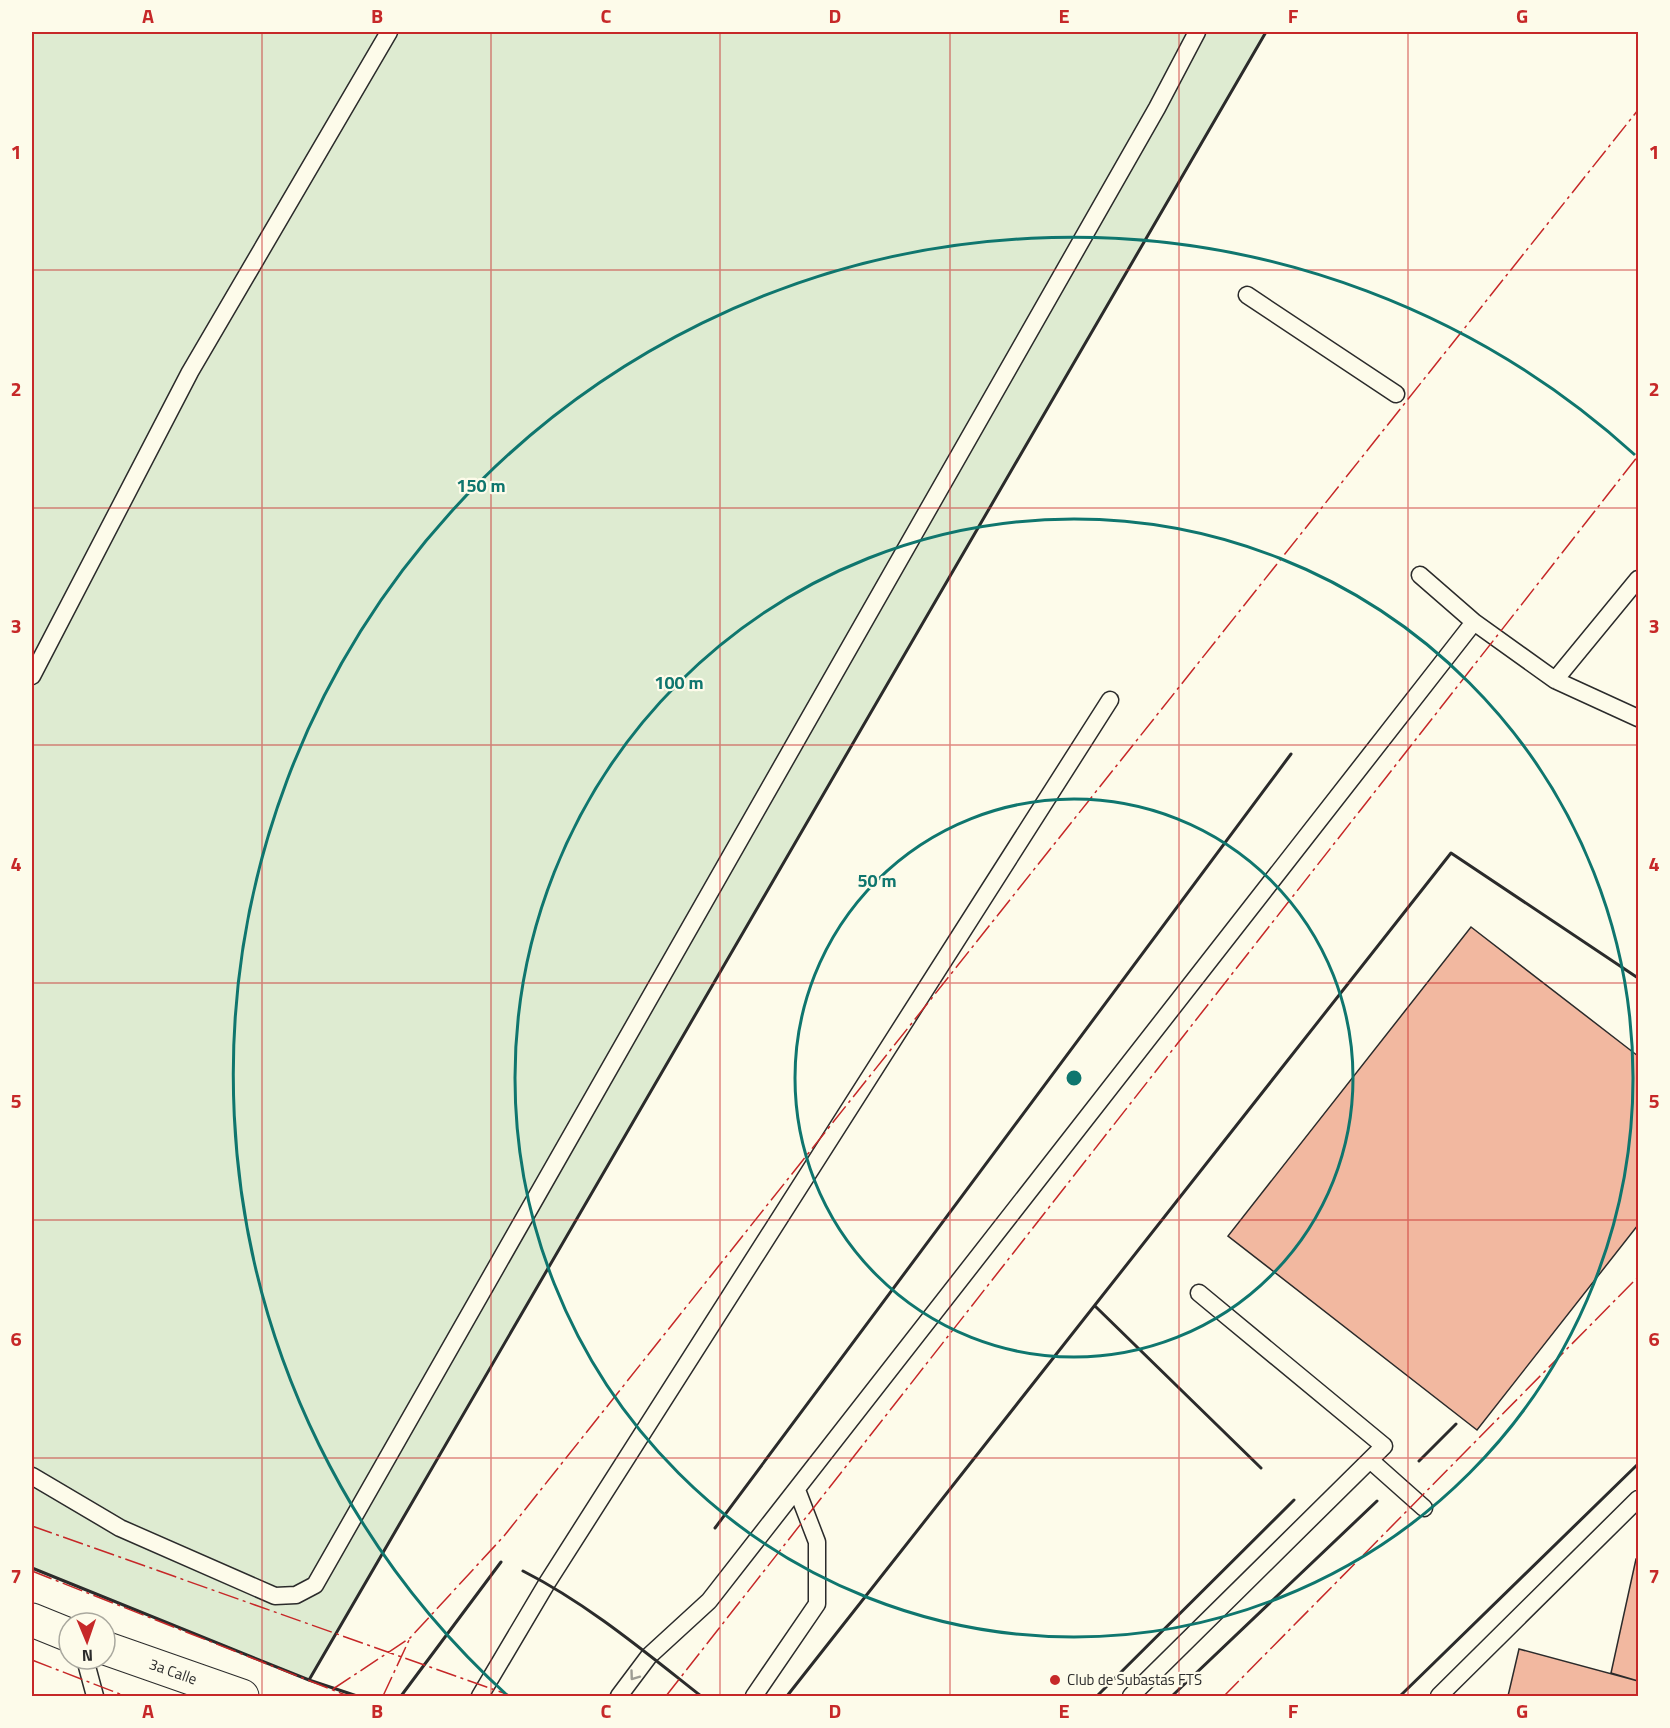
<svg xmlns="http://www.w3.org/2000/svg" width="1670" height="1728" viewBox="0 0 1670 1728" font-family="'Titillium Web',sans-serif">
  <rect width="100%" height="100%" fill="#fdfbea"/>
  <path fill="#deebd1" stroke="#74746e" stroke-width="1.5" d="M32,32H1266L309,1680L32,1568Z"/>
  <path fill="#f2b8a0" stroke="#2b2b2b" stroke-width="1.5" d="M1471,927L1638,1056V1225L1477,1430L1228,1236Z
    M1636,1559H1638V1681L1611,1673Z
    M1519,1649L1638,1681V1696H1508Z"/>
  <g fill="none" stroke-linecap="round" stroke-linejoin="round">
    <defs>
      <path id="service" d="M1247,295L1396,394
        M1420,575L1474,622
        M1638,579L1555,680L1638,718
        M32,676L190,372L389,32
        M1370,1460L1424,1508
        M32,1476L120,1528L275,1596L296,1595L315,1585L1157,108L1197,32
        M85,1659L95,1696
        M480,1696L547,1583L1110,700
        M619,1696L649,1656L709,1601L1474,622L1555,680
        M754,1696L817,1604V1542L797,1490
        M1131,1696L1384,1446L1199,1293
        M1439,1696L1638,1499"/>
      <g id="secondary">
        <path d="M32,1620L69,1635"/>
        <path id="s1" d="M105,1648L242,1696"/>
      </g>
    </defs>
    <use href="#service" stroke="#2b2b2b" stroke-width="19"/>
    <use href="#secondary" stroke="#2b2b2b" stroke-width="35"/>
    <use href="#service" stroke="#fdfbea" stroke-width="16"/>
    <use href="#secondary" stroke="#fdfbea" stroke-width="33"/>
    <path stroke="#2b2b2b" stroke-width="3" d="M1095,1306L1261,1468
      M1419,1461L1456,1424
      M715,1528L1291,754
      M32,1568L309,1680L357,1696
      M523,1571C588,1604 645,1652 701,1696
      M309,1680L1266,32
      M401,1696L501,1562
      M787,1696L1451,853L1638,978
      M1097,1696L1294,1500
      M1172,1696L1377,1501
      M1400,1696L1638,1464"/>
    <path stroke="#c62828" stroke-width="1.5" stroke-dasharray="21 4.5 3 4.5" stroke-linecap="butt" d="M32,1526L512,1696
      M32,1571L348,1696
      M32,1660L125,1696
      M333,1689L410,1638L504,1536L1638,110
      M383,1696L410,1638
      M666,1696L1638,456
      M1224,1696L1638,1277"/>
  </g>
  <defs><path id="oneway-chevron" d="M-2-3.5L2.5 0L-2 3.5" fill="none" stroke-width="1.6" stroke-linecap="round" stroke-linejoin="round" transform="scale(1.5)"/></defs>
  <use stroke="#9e9d94" href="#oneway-chevron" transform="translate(634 1676) rotate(126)"/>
  <path fill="none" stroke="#c62828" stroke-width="1.5" stroke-opacity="0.55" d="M262,32V1696M491,32V1696M720,32V1696M950,32V1696M1179,32V1696M1408,32V1696M32,270H1638M32,508H1638M32,745H1638M32,983H1638M32,1220H1638M32,1458H1638"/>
  <g fill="none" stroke="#0f766e" stroke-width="3">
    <circle cx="1074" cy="1078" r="279"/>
    <circle cx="1074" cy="1078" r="559"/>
    <path d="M508 1696A838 838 0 0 1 1635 455"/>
  </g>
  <circle fill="#c62828" stroke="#fdfbea" stroke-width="2" cx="1055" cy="1680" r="6"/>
  <g text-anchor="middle" stroke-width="4.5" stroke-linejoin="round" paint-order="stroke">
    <g font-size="15" fill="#2b2b2b" stroke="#fdfbea">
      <text dy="5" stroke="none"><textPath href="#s1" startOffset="72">3a Calle</textPath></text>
    </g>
    <g font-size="15" fill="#2b2b2b" stroke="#fdfbea" text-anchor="start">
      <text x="1067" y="1685">Club de Subastas FTS</text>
    </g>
  </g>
  <circle cx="1074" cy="1078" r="9" fill="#0f766e" stroke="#fdfbea" stroke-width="3"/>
  <g font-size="18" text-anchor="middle" font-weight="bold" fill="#0f766e" stroke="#fdfbea" stroke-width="4.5" stroke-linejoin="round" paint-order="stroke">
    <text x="481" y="492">150 m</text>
    <text x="679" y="689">100 m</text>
    <text x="877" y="887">50 m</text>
  </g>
  <rect width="1670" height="1728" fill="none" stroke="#fdfbea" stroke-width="66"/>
  <g transform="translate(87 1641) rotate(178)"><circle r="28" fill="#fdfbea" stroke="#a9a89e" stroke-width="1.5"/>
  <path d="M0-4.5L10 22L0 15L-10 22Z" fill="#c62828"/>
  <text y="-9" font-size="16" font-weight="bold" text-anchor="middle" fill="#2b2b2b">N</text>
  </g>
  <rect x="33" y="33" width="1604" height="1662" fill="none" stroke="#c62828" stroke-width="2"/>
  <g font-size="20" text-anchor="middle" font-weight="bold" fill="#c62828">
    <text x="148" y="23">A</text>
    <text x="377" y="23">B</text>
    <text x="606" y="23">C</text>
    <text x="835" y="23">D</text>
    <text x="1064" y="23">E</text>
    <text x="1293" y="23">F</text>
    <text x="1522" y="23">G</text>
    <text x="16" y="159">1</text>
    <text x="1654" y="159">1</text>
    <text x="16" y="396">2</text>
    <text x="1654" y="396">2</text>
    <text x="16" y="633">3</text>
    <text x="1654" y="633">3</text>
    <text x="16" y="871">4</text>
    <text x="1654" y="871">4</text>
    <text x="16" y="1108">5</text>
    <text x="1654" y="1108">5</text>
    <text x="16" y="1346">6</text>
    <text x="1654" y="1346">6</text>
    <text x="16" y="1583">7</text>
    <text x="1654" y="1583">7</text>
    <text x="148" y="1718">A</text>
    <text x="377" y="1718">B</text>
    <text x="606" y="1718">C</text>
    <text x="835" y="1718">D</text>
    <text x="1064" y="1718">E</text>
    <text x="1293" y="1718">F</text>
    <text x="1522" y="1718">G</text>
  </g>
</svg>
